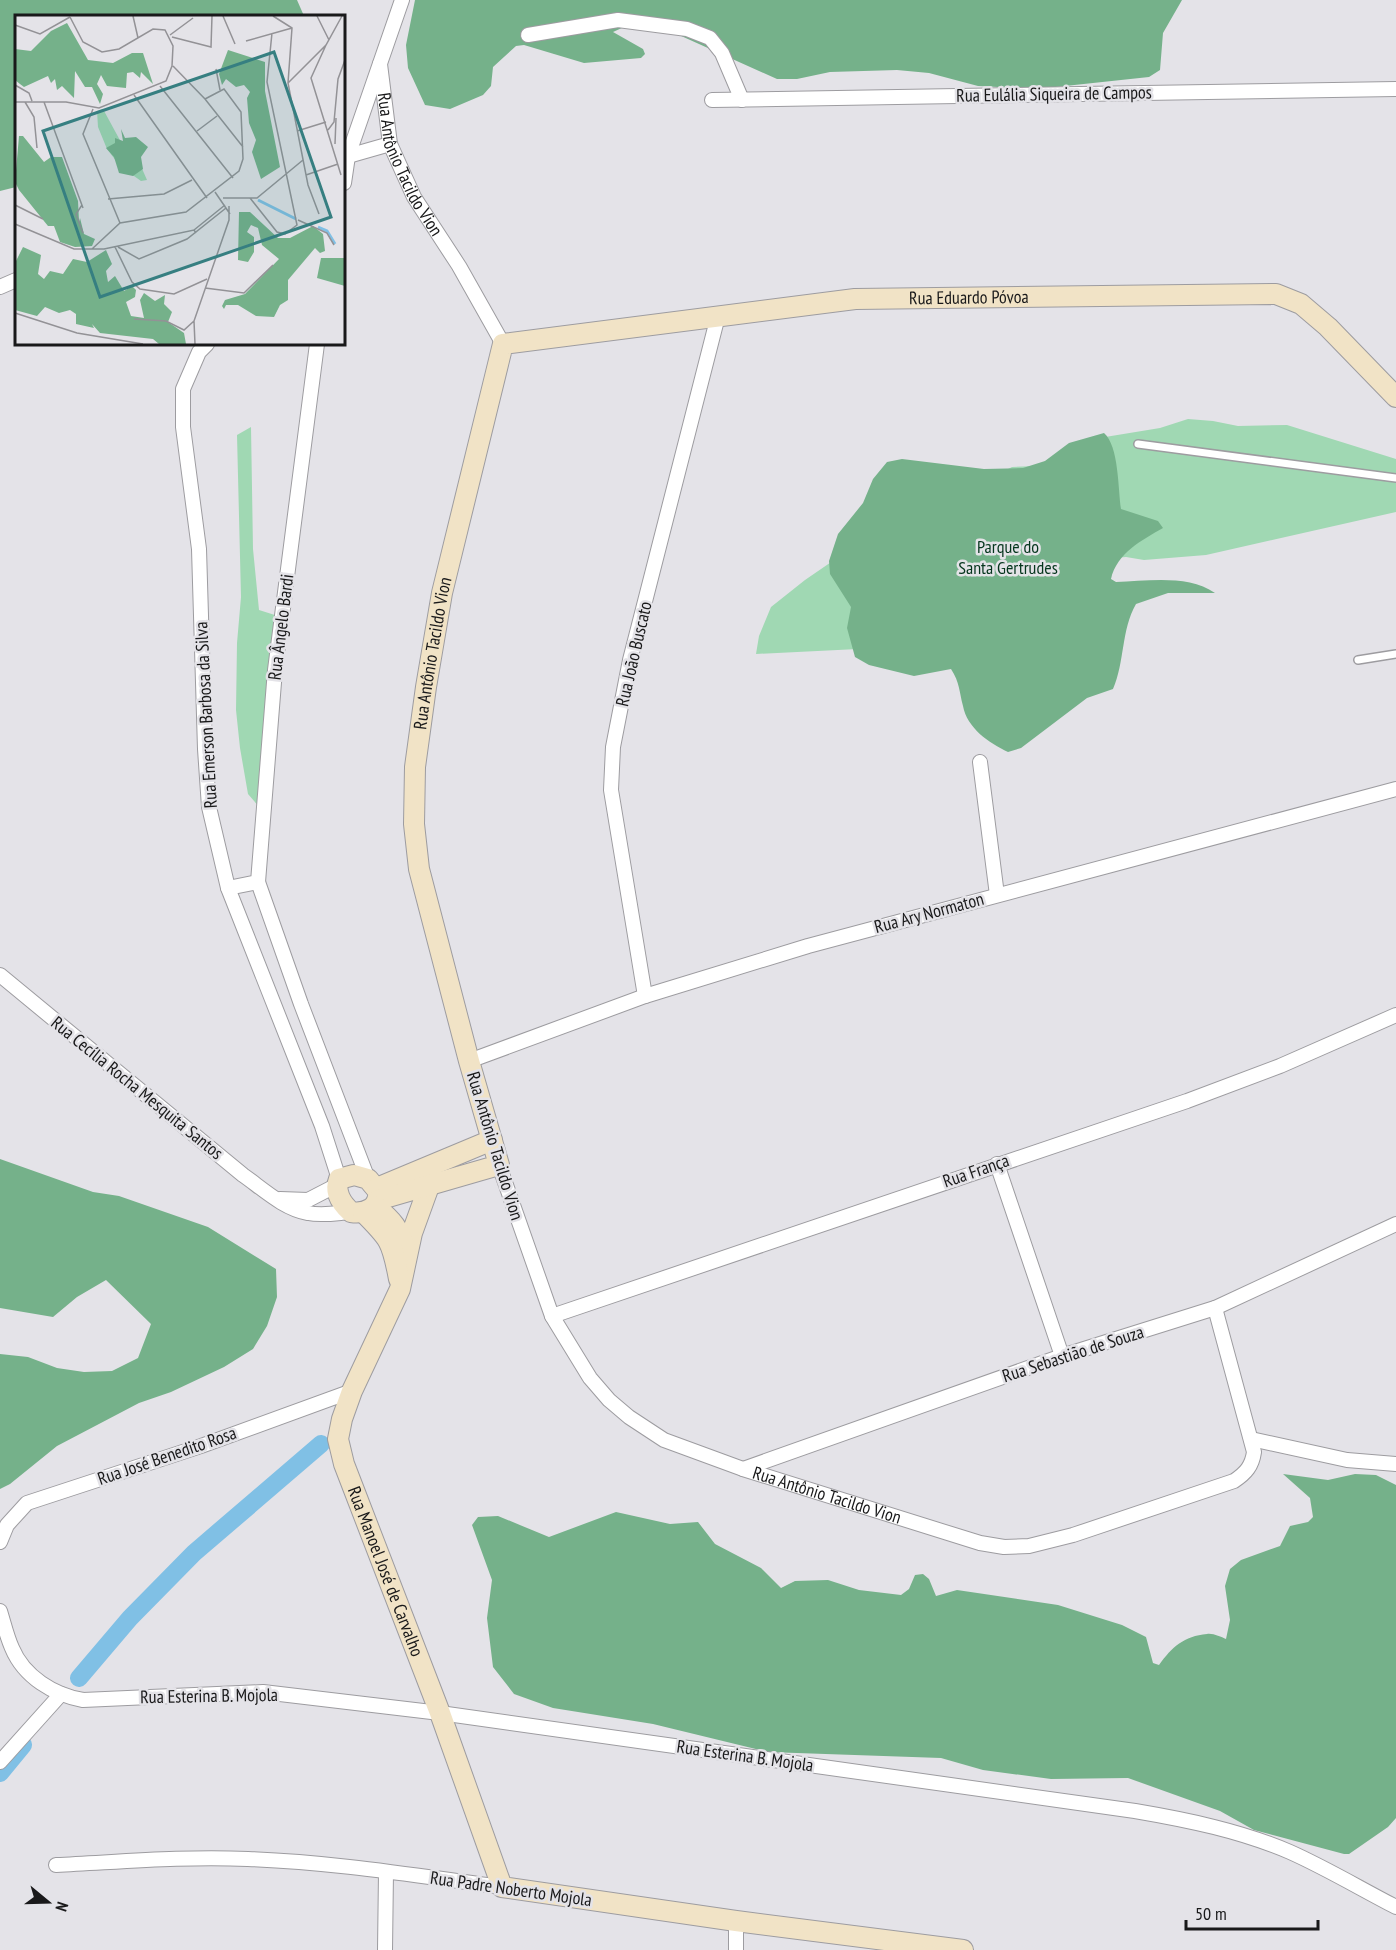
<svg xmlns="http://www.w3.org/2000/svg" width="1396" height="1950" viewBox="0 0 1396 1950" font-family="'PT Sans Narrow',sans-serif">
  <rect width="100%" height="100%" fill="#e4e3e8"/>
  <path fill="#a0d8b3" d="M1188,419L1213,421L1238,426L1287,425L1396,459V512L1206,555L1144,560L1126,557L1093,560L979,643L756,654L759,636L771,607L805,580L840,556L1012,467L1037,466L1061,452L1093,439L1160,428Z
    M251,427L253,549L259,610L278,616L260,808L248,794L240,748L236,710L237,643L241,597L237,435Z"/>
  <path fill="#75b18a" d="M0,0H297L304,16H16V187L0,191Z
    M415,0H1182L1163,33L1160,70L1149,77L1037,89L978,86L929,73L897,70L830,72L797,79H777L679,35L624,27L613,32L643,49L645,54L641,58L584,63L524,45L516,46L493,67L491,86L483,95L450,109L425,105L408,68L406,45Z
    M1104,433C1119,446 1118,489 1121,509L1158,521L1163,528C1142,540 1117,553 1111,579L1116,582C1147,581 1188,574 1215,593H1168L1136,604C1121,630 1125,662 1113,689L1087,698L1021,748L1008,752C989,743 967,728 963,706C959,691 960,683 951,669L914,676L869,665L855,657L847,628L851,607L830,574L829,561L838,534L863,503L873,479L887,462L902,459L984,469L1023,468L1045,461L1069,443Z
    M0,1159L93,1192L119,1196L208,1227L276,1269L277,1297L267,1326L253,1349L224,1367L171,1392L139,1403L57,1446L10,1484L0,1489V1354L28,1357L57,1368L84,1372L112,1371L138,1358L151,1324L106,1280L77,1297L53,1317L0,1308Z
    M1283,1474L1328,1480L1355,1474L1376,1475L1396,1485V1818L1388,1827L1349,1854H1344L1254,1830L1220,1811L1128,1778L1051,1779L983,1770L941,1758L768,1752L653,1724L553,1708L514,1694L493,1667L487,1618L492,1580L472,1525L478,1517L498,1516L549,1537L616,1512L670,1524L698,1522L715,1544L761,1568L781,1588L795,1581L828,1580L859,1590L901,1595L909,1589L915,1575L923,1574L929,1579L936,1596L957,1590L1058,1605L1122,1625L1146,1637L1153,1663L1159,1665C1172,1647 1184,1636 1207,1634C1213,1633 1221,1637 1226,1639L1230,1620L1225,1586L1230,1569L1241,1560L1280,1546L1290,1526L1308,1522L1313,1517L1310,1498Z"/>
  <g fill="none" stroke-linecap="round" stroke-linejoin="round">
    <path stroke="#80c0e5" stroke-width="18" d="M79,1678L130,1618L194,1553L321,1444
      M0,1773L23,1745"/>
    <defs>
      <path id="lane" d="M1138,444L1396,478
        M1358,660L1396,654"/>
      <g id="street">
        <path d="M528,35L618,20L687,29L710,38L722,53L742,100"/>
        <path id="s1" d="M380,64L390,144L414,197L459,266L503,344"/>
        <path d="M712,100L1396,89"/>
        <path d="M348,156L390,144"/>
        <path d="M344,183L348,156L402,0"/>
        <path d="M0,287L16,280"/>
        <path d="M207,344L199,352L183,389V427L199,549L205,749L209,807L228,888L322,1126L339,1179"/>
        <path d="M980,762L997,895"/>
        <path d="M258,882L301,1004L368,1179"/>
        <path d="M228,888L258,882L275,670L317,344"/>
        <path d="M0,975L243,1175C263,1189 284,1209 308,1213C322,1216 337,1213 351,1212"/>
        <path d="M645,996L611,790L613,747L630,660L718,316"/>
        <path d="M469,1061L645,996L808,946L1396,789"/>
        <path d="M997,1164L1062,1356"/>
        <path id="s2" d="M499,1165L552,1316L590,1378L609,1400L629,1417L664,1440L743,1469L980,1543L1004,1547L1029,1546L1073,1535L1234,1481C1246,1473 1252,1466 1254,1452L1215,1308"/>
        <path d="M280,1199L308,1200L337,1185"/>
        <path d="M552,1316L1187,1101L1280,1066L1396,1015"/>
        <path d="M1251,1439L1347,1460L1396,1464"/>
        <path d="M743,1469L1062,1356L1215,1308L1396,1224"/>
        <path d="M0,1542L7,1525L27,1503L201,1446L352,1391"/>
        <path d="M0,1611C4,1624 7,1637 12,1648C24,1677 54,1695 83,1700L263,1692L440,1713L1135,1811C1188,1820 1241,1831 1290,1852C1326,1868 1361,1889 1396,1907"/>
        <path d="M0,1762L61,1694"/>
        <path d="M56,1865C120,1862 184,1856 248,1859C333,1862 418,1876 502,1887"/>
        <path d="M385,1950L386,1872"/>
        <path d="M736,1950V1921"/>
      </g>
      <g id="secondary">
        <path d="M354,1175L368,1179L378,1191C380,1208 365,1214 351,1212C341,1203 334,1192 339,1179Z"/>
        <path id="s3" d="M429,1186L412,1233L400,1289L352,1391L342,1419L338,1439L344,1464L440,1713L502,1887L736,1921L963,1950"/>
        <path d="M377,1188L492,1140"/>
        <path id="s4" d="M378,1200L499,1165L469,1061L419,869L414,824L415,767L426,687L442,593L503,344L855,299L1276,294L1301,304L1328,327L1396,397"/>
        <path d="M375,1206C393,1221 399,1228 406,1251"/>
        <path d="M363,1212C390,1239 392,1241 399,1279"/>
      </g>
    </defs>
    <use href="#lane" stroke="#9d9ca0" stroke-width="10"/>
    <use href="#street" stroke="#9d9ca0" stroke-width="16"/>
    <use href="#secondary" stroke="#9d9ca0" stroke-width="22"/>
    <use href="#lane" stroke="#fff" stroke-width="7"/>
    <use href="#street" stroke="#fff" stroke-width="14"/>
    <use href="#secondary" stroke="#f1e3c6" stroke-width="20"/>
  </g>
  <g text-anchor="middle" stroke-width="5" stroke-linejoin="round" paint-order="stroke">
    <g font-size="18" fill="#19191a" stroke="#e4e3e8">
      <text transform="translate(1054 94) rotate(-1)" y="6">Rua Eulália Siqueira de Campos</text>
      <text dy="6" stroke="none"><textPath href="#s1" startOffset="106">Rua Antônio Tacildo Vion</textPath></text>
      <text dy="6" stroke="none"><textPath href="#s4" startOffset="1436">Rua Eduardo Póvoa</textPath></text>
      <text transform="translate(281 627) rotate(-83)" y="6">Rua Ângelo Bardi</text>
      <text dy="6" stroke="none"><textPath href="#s4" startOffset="650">Rua Antônio Tacildo Vion</textPath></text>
      <text transform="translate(634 654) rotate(-77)" y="6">Rua João Buscato</text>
      <text transform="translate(206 715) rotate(-93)" y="6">Rua Emerson Barbosa da Silva</text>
      <text transform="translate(929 913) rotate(-15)" y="6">Rua Ary Normaton</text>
      <text transform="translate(137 1088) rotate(39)" y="6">Rua Cecília Rocha Mesquita Santos</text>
      <text transform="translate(495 1146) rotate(73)" y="6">Rua Antônio Tacildo Vion</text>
      <text transform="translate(976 1171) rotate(-19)" y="6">Rua França</text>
      <text transform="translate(1073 1354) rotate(-18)" y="6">Rua Sebastião de Souza</text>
      <text transform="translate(167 1456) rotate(-19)" y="6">Rua José Benedito Rosa</text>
      <text dy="6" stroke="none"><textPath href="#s2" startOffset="502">Rua Antônio Tacildo Vion</textPath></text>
      <text dy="6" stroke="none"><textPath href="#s3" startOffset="411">Rua Manoel José de Carvalho</textPath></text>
      <text transform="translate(209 1696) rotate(-1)" y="6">Rua Esterina B. Mojola</text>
      <text transform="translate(745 1756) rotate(8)" y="6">Rua Esterina B. Mojola</text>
      <text transform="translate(511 1889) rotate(8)" y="6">Rua Padre Noberto Mojola</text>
    </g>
    <g font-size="18" fill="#05361d" stroke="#e4e3e8">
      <text x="1008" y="553">Parque do<tspan x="1008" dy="21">Santa Gertrudes</tspan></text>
    </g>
  </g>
  <g transform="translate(15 15)">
    <rect width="330" height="330" fill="#e4e3e8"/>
    <path d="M88,94L107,129L121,140L132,165L126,166L105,151L92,134L83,112L82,96Z" fill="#a0d8b3"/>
    <path d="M52,8L73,45L98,48L117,38H128L138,69L126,57L125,63L118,57L112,58L111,73L92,71L86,60L82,69L88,79L85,89L77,72H70L60,56L59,83L47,71L42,75L40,64L36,68L33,61L9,72L5,69L0,65V34L16,36L36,16ZM213,35L250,47V76L265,152L246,164L237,137L241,125L234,108L232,83L235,77L229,70L221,72L211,64L207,70L204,59ZM106,114L110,123L121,122L133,132L126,142L128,154L118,161L104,158L99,142L91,133L100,128V123L108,126ZM4,121H8L29,147L36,142H47L63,186L64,207L65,203L69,219L80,224L77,231L60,232L45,227L39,211H33L4,175L0,167ZM224,197H235L263,223H275L298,211L308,219L310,236L305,238L300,233L273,265V285L265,290L259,302L241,301L223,290H211L209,294L207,291L210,285L230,279L264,244L247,230L243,213L236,210L232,217L239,222V237L233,247L223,245ZM8,232L26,240L23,259L29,264L35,256L48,259L58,244L72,247L91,235L97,249L91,256L93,267L100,261L109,276L117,271L121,275L120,282L111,287L116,301L129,303L125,285L129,278L140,286L150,280L149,289L157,297L153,307L169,318L171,329H144L138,324L85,318L77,309L79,313L61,309V299L55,295L44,298L30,292L22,301L0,295V248ZM306,243H330V271L302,263Z" fill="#75b18a"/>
    <path fill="none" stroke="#80c0e5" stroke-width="3" d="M243,185L281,204M303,212L312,216L320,229"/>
    <path fill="none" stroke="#939296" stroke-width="1.5" d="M118,1L123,23M208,1L220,29M258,1L277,13L273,68L293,170L304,199M302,1L314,25M0,10L25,19L55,2M155,20L178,3M157,22L196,32L197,1M231,26L277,13M311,30L296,63L326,160M158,51L190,84L228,132M201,54L205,75M273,68L311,30L327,1M0,70L14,78L17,86M145,71L218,163M119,80L192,183M0,87H51L84,93L151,66L157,51L158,31L150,15L138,14L104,34L87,37L68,27L55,2M10,87L19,102L22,133M29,87L68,193M78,94L68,119L105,208M313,115L319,107L323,64L330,45M182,116L202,101M282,116L311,107M320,129L321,103M291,160L323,149M200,177L215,199M208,183H242L288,145M235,183L262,217L270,219L282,210L252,67L257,18M93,184L149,179L177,165M0,190L28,204M67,190L61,199L68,218M283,205L312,218L319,230M0,209L59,234H89L179,215L181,218M179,215L210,190M100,232L117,267L125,274L159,279L192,264M103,232L124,244L172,224L211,193M77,234L105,208L171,197L224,156L228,144L226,97L209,74L190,84M190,273L229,278L258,250M0,298L62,318L128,329M119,304L151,306L169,315L179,306M180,329L179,306L214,205V191"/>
    <path fill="#367f81" fill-opacity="0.15" stroke="#367f81" stroke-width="3" d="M259,37L316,202L85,282L28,116Z"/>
    <rect width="330" height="330" fill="none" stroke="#19191a" stroke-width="3"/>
  </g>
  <g transform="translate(48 1902) rotate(109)" stroke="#e4e3e8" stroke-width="4.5" paint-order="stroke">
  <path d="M0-4.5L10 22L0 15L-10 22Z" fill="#19191a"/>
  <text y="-9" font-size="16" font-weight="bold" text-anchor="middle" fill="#19191a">N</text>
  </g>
  <path d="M1186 1920v9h132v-9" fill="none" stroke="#19191a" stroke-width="3"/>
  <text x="1195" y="1920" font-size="18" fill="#19191a" stroke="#e4e3e8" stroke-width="4.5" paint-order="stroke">50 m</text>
</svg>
